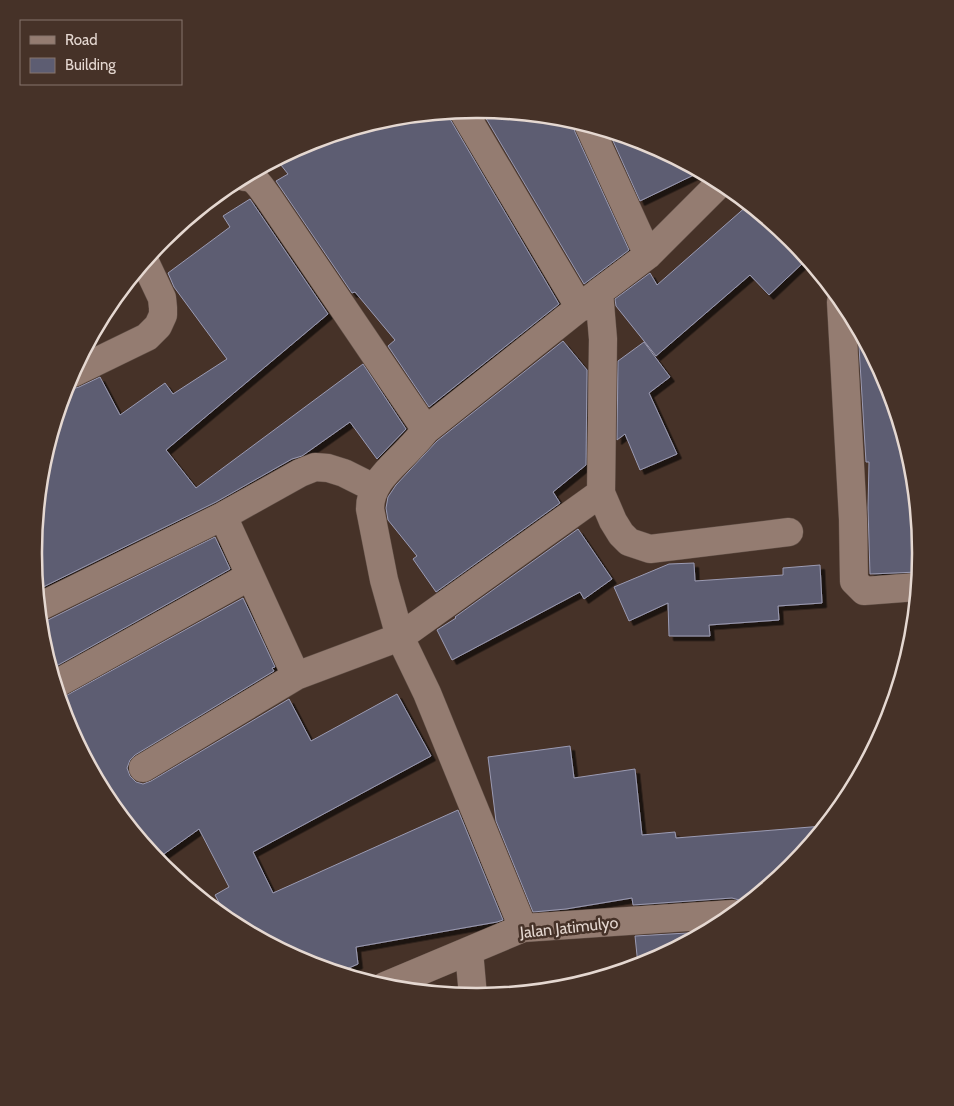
<svg xmlns="http://www.w3.org/2000/svg" width="954" height="1106" viewBox="0 0 954 1106" font-family="Cabin,sans-serif">
  <defs>
    <filter id="shadow"><feDropShadow dx="4.5" dy="4.5" stdDeviation="0" flood-color="#0009"/></filter>
  </defs>
  <rect width="100%" height="100%" fill="#463228"/>
  <path fill="#5d5d72" stroke="#9b9bb3" filter="url(#shadow)" d="M481,110L564,118L574,122L573,125L575,132L629,250L584,284Z
    M448,113L450,119L559,304L429,407L388,346L395,340L355,292L352,293L276,181L288,174L277,160L308,143L391,118Z
    M609,132L647,144L700,172L640,201Z
    M250,199L328,314L166,450L196,488L363,364L406,429L377,459L350,422L302,456L292,459L216,502L37,590L34,553L42,466L66,387L72,389L79,387L100,377L120,415L165,383L173,394L227,359L174,287L168,273L230,227L223,216Z
    M748,205L758,213L805,261L769,295L750,275L656,356L616,306L615,299L650,273L657,285Z
    M858,330L887,384L912,467L920,553L918,572L870,574L868,508L869,462H866Z
    M563,341L587,370L586,465L553,492L560,503L436,592L413,559L417,556L388,520L386,508L388,497L396,485L437,441Z
    M644,342L670,377L649,393L677,454L640,470L625,434L617,440L618,361Z
    M578,529L612,579L584,599L580,592L452,660L437,630L456,618L455,617Z
    M215,537L230,569L51,669L42,639L41,622L46,621Z
    M694,563L695,581L783,575V568L820,565L822,603L778,606L779,620L709,625L710,636H669L668,603L629,621L614,587L669,564Z
    M243,598L275,667L272,668L274,671L135,755L130,760L127,768L130,776L136,782L143,784L151,781L289,699L311,741L397,694L431,756L253,852L273,893L458,810L503,920L497,922L356,947L358,964L342,971H337L307,962L229,921L215,895L229,887L199,829L157,859L108,799L67,722L60,699Z
    M570,746L574,778L635,769L642,835L675,832L676,838L823,826L790,867L745,904L739,900L732,898L633,905L632,898L566,909L533,912L496,821L488,757Z
    M705,932L646,963L638,965L635,936Z"/>
  <g fill="none" stroke-linecap="round" stroke-linejoin="round">
    <defs>
      <path id="street" d="M463,111L580,308
        M589,126L648,255
        M245,177C256,177 261,188 268,197L426,430
        M599,292L603,339L601,493L613,521L621,534L629,542L650,549L789,532
        M841,302L853,519L854,581L864,591L917,587
        M73,373L147,337L158,326L163,315V308L162,298L145,262
        M223,516L296,676
        M39,607L223,516L300,473L315,467L328,468L344,473L374,488
        M56,684L250,576
        M143,768L296,676L400,637L601,493
        M523,928L427,693L400,637L384,580L370,509C370,482 394,466 410,448C416,442 421,436 426,430L599,292L648,255L720,183
        M469,951L473,996
        M385,986L523,928L733,914"/>
    </defs>
    <use href="#street" stroke="#604f46" stroke-width="29"/>
    <use href="#street" stroke="#947c71" stroke-width="28"/>
  </g>
  <g text-anchor="middle" stroke-width="5" stroke-linejoin="round" paint-order="stroke">
    <g font-size="16" fill="#e5d8d1" stroke="#463228">
      <text transform="translate(569 927) rotate(-6)" y="6">Jalan Jatimulyo</text>
    </g>
  </g>
  <path d="M0 0H954V1106H0ZM476 118H478A434 434 0 0 1 912 552V554A434 434 0 0 1 478 988H476A434 434 0 0 1 42 554V552A434 434 0 0 1 476 118Z" fill="#463228" fill-rule="evenodd"/>
  <path fill="none" stroke="#e5d8d1" stroke-width="2.5" d="M476 118H478A434 434 0 0 1 912 552V554A434 434 0 0 1 478 988H476A434 434 0 0 1 42 554V552A434 434 0 0 1 476 118Z"/>
  <rect x="20" y="20" width="162" height="65" fill="#463228" stroke="#86746c"/>
  <rect x="30" y="36" width="25" height="8" fill="#947c71" stroke="#86746c"/>
  <text x="65" y="45" font-size="15" fill="#e5d8d1">Road</text>
  <rect x="30" y="58" width="25" height="15" fill="#5d5d72" stroke="#86746c"/>
  <text x="65" y="70" font-size="15" fill="#e5d8d1">Building</text>
</svg>
